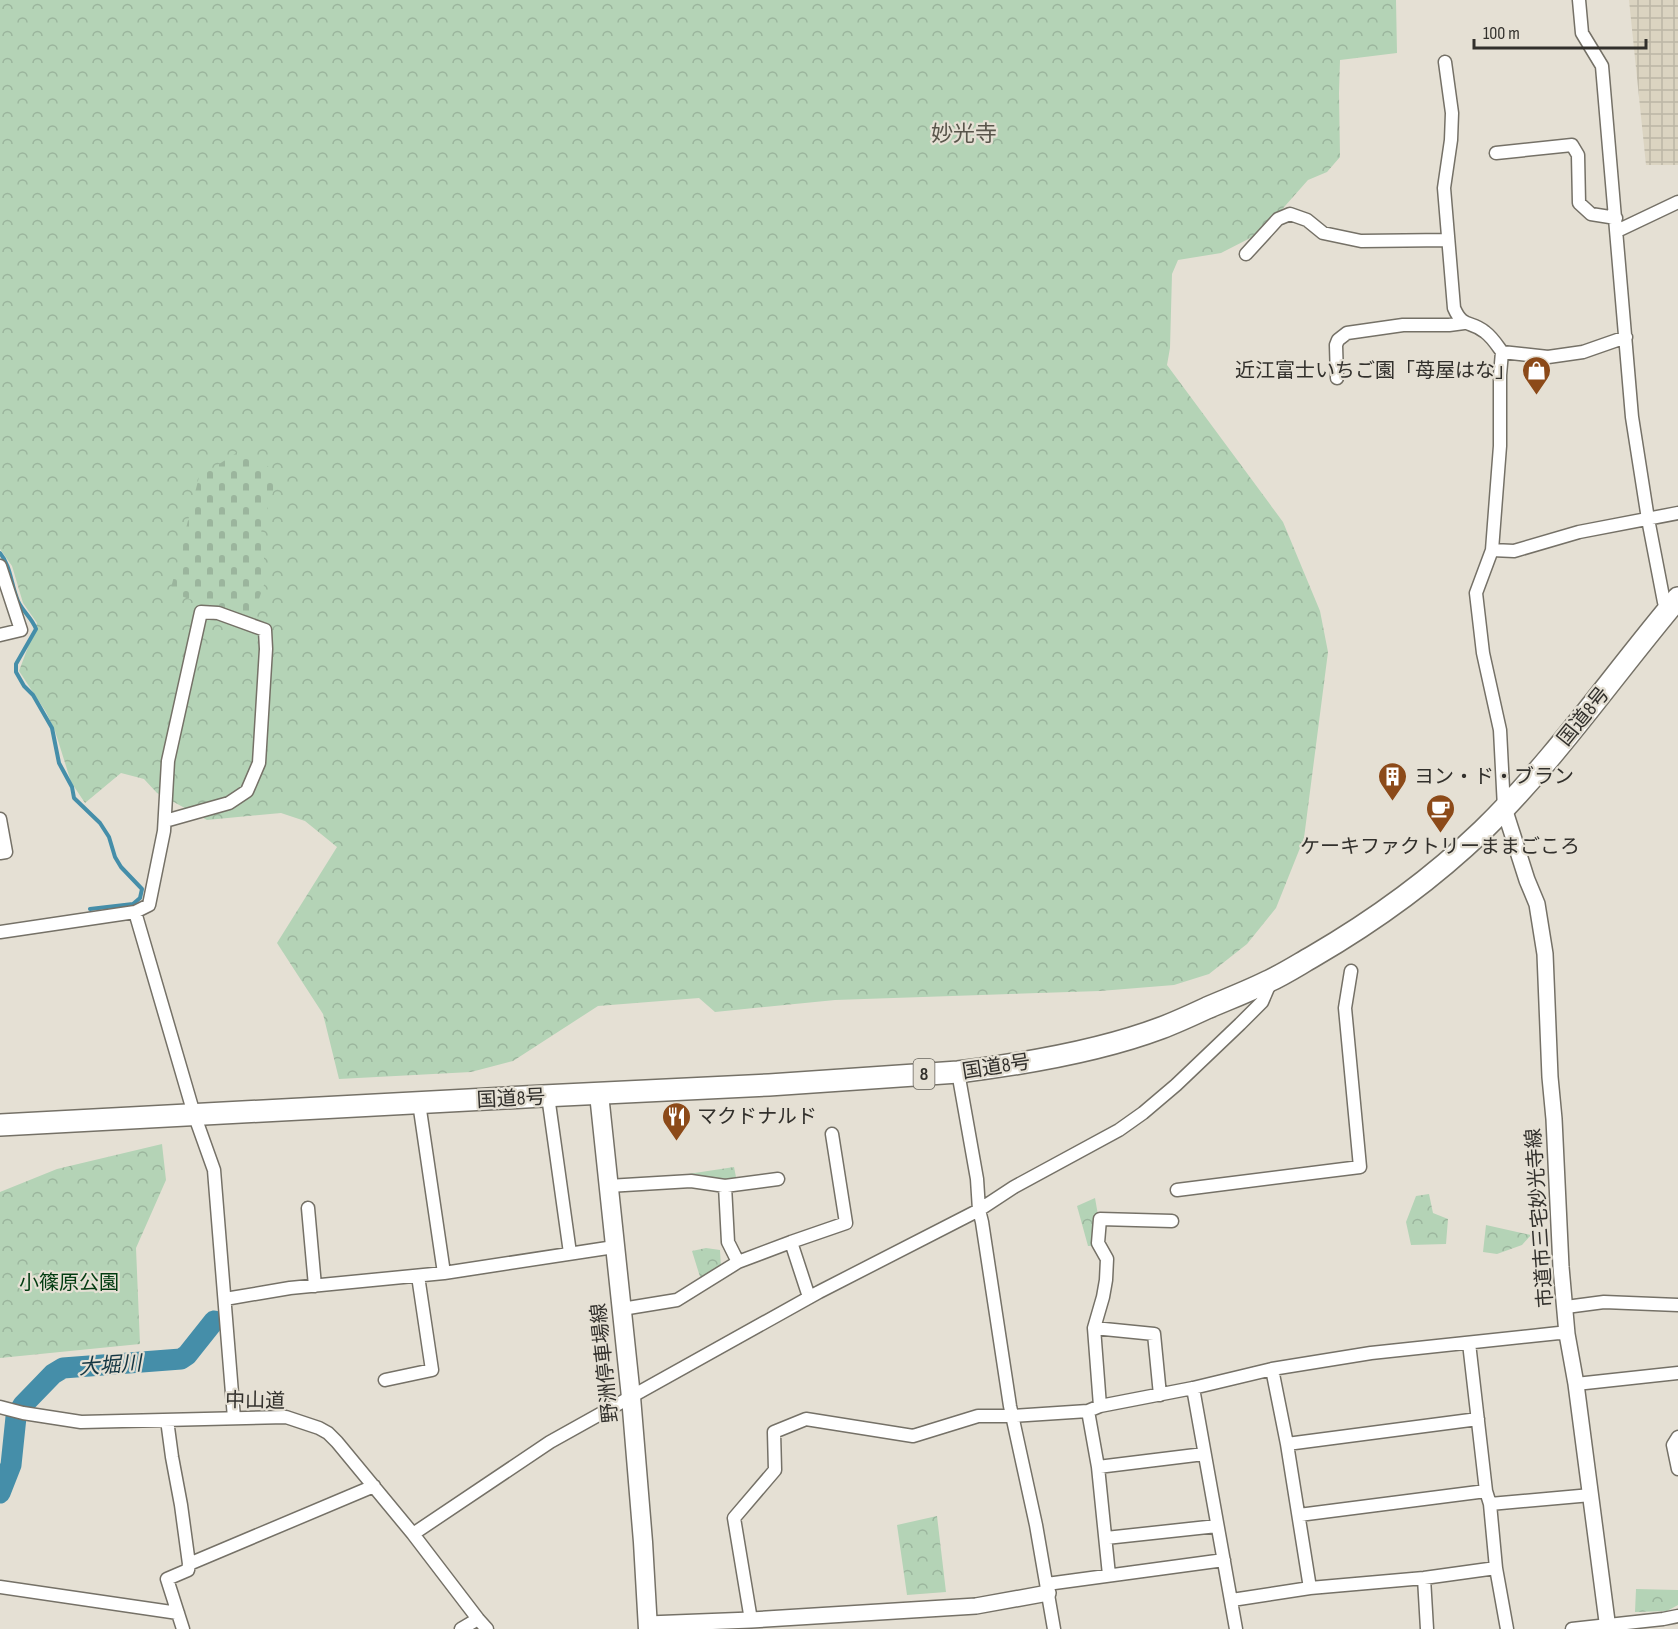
<svg xmlns="http://www.w3.org/2000/svg" width="1678" height="1629" viewBox="0 0 1678 1629" font-family="'Sofia Sans Condensed','Noto Sans JP',sans-serif">
  <defs>
    <pattern id="industrial-grid" width="8" height="8" patternUnits="userSpaceOnUse" patternTransform="scale(1.5)"><rect width="8" height="8" fill="#dbd4c1"/><path d="M0 4h8M4 0v8" fill="none" stroke="#bcb6a6"/></pattern>
    <pattern id="forest-crowns" width="20" height="18" patternUnits="userSpaceOnUse" patternTransform="scale(1.5)"><rect width="20" height="18" fill="#b4d3b6"/><path d="M2 6a3 3 0 1 1 6 0M12 15a3 3 0 1 1 6 0" fill="none" stroke="#9bb59d"/></pattern>
    <pattern id="cemetery-stones" width="16" height="16" patternUnits="userSpaceOnUse" patternTransform="scale(1.5)"><rect width="16" height="16" fill="#b4d3b6"/><path d="M2 7V4a2 2 0 0 1 4 0v3zM10 15v-3a2 2 0 0 1 4 0v3z" fill="#9bb59d"/></pattern>
  </defs>
  <rect width="100%" height="100%" fill="#e5e0d4"/>
  <path fill="url(#industrial-grid)" d="M1629,0H1678V165H1646Z"/>
  <path fill="url(#forest-crowns)" d="M0,0H1396L1397,53L1340,60L1339,93L1340,157L1327,172L1308,180L1262,232L1221,253L1178,260L1172,274L1170,348L1167,365L1283,522L1320,611L1328,652L1304,838L1276,908L1247,944L1209,974L1174,985L1100,991L835,1000L715,1012L699,998L598,1006L513,1061L471,1072L339,1079L323,1014L277,943L337,847L305,821L281,813L207,820L157,793L144,779L121,773L85,803L71,782L55,731L46,712L19,671L37,623L23,603L12,566L0,549Z
    M162,1144L166,1180L136,1248L140,1344L0,1358V1192L57,1169Z
    M734,1167L737,1182L690,1176L688,1174Z
    M1429,1194L1433,1213L1448,1219L1446,1244L1411,1245L1406,1222L1416,1196Z
    M1095,1198L1098,1215L1095,1246H1088L1077,1206Z
    M1486,1225L1531,1235L1522,1245L1497,1254L1483,1252Z
    M706,1248L720,1250L721,1268L701,1280L692,1251Z
    M937,1516L946,1592L907,1595L897,1525Z
    M1636,1589L1678,1590V1605L1667,1611L1635,1612Z"/>
  <path fill="url(#cemetery-stones)" d="M244,448L279,475L261,527L266,579L252,619L209,606L170,592L199,477Z"/>
  <g fill="none" stroke-linecap="round" stroke-linejoin="round">
    <path stroke="#458ea9" stroke-width="4" d="M0,553C11,566 11,585 18,601C23,612 32,618 36,629L16,664V672L24,686L33,695L52,728L59,763L72,787L74,798L100,823L109,837L115,857L121,867L142,889L140,898L133,904L90,909"/>
    <path stroke="#458ea9" stroke-width="21" d="M0,1493L11,1465L16,1417L23,1405L53,1374L63,1368L181,1359L187,1355L214,1321"/>
    <defs>
      <path id="minor" d="M1579,0L1582,33L1602,66L1632,417L1648,519L1664,602L1670,608
        M1445,62L1452,113L1451,140L1444,188L1454,308C1463,329 1471,320 1485,332C1492,337 1497,345 1502,352L1548,357L1583,352L1626,337
        M1496,153L1572,145L1578,155L1579,203L1591,214L1616,218
        M1617,231L1678,202
        M1246,254L1278,219L1290,214L1307,220L1323,233L1361,241L1448,240
        M1502,352L1500,375V446L1492,550L1476,593L1483,653L1500,730L1504,808
        M1337,378L1336,345L1338,340L1347,333L1403,325H1449L1464,323
        M1492,550L1514,551L1579,532L1678,513
        M0,566L21,630L0,635
        M0,819L6,852L0,853
        M135,912L194,1114L214,1170L234,1418
        M0,932L135,912L149,905L164,831L168,761L201,612L218,613L265,630L266,649L259,763L247,791L229,803L165,821
        M958,1072L977,1179L979,1210L982,1222L1010,1406L1036,1525L1054,1629
        M548,1096L570,1253
        M419,1103L444,1273
        M608,1186L691,1181L725,1186L778,1179
        M725,1186L728,1242L738,1262
        M1177,1190L1360,1167L1345,1008L1351,971
        M308,1208L315,1286
        M791,1242L809,1297
        M225,1299L290,1288L444,1273L614,1247
        M1566,1307L1604,1302L1678,1305
        M622,1309L677,1300L738,1262L791,1242L846,1223L832,1134
        M1094,1328L1154,1334L1160,1395
        M1469,1343L1486,1491L1490,1504L1496,1568L1507,1629
        M1272,1369L1287,1444L1310,1588
        M385,1380L432,1370L418,1276
        M1576,1384L1678,1373
        M1193,1388L1236,1629
        M1100,1406L1094,1328L1103,1297L1106,1280L1107,1259L1098,1243L1100,1219L1172,1221
        M0,1407L23,1413L81,1422L286,1417L319,1428L328,1433L337,1442L413,1534L478,1619L487,1629
        M1088,1411L1098,1467L1109,1575
        M167,1420L172,1457L181,1505L189,1564L188,1570L167,1579L183,1629
        M1678,1437L1673,1445L1678,1469
        M1287,1444L1478,1419
        M1098,1467L1204,1454
        M1490,1504L1591,1495
        M1299,1515L1486,1491
        M413,1534L550,1442L819,1292L979,1210L1014,1187L1119,1130L1143,1113L1176,1085L1240,1024L1262,1002L1271,981
        M1106,1538L1217,1526
        M189,1564L374,1486
        M1424,1578L1427,1629
        M1047,1584L1224,1560
        M0,1587L178,1613
        M1232,1600L1310,1588L1424,1578L1496,1568
        M751,1620L734,1518L775,1470L774,1432L806,1419L913,1436L978,1416H1013L1088,1411L1100,1406L1193,1388L1272,1369L1371,1353L1559,1333L1567,1334
        M461,1629L478,1619
        M1572,1629L1663,1619L1678,1616"/>
      <path id="tertiary" d="M1504,808L1527,880L1537,904L1545,954L1550,1077L1554,1119L1561,1267L1567,1334L1576,1384L1608,1629
        M648,1624L751,1620L976,1606L1048,1593"/>
      <path id="secondary" d="M599,1094L631,1397L643,1542L648,1629"/>
      <path id="trunk" d="M0,1125L543,1096L769,1085L958,1072C1023,1064 1100,1051 1161,1028C1177,1022 1192,1015 1207,1008C1228,999 1249,991 1269,981C1284,974 1298,965 1312,957C1374,921 1432,879 1483,830C1555,760 1613,675 1678,598"/>
    </defs>
    <use href="#minor" stroke="#757167" stroke-width="15"/>
    <use href="#tertiary" stroke="#757167" stroke-width="18"/>
    <use href="#secondary" stroke="#757167" stroke-width="21"/>
    <use href="#trunk" stroke="#757167" stroke-width="24"/>
    <use href="#minor" stroke="#fff" stroke-width="12"/>
    <use href="#tertiary" stroke="#fff" stroke-width="15"/>
    <use href="#secondary" stroke="#fff" stroke-width="18"/>
    <use href="#trunk" stroke="#fff" stroke-width="21"/>
  </g>
  <defs>
    <symbol id="shop-pin" viewBox="-11 -11 22 30"><path d="M0 17L-7.5 6A9.5 9.5 0 1 1 7.5 6Z" fill="#8c4a19" stroke="#e5e0d4"/><path d="M-5-2.5h2.3a2.7 3.5 0 0 1 5.4 0H5L5.5 6h-11ZM-1.5-2.5h3a1.5 2.3 0 0 0-3 0Z" fill="#fff"/></symbol>
    <symbol id="building-pin" viewBox="-11 -11 22 30"><path d="M0 17L-7.5 6A9.5 9.5 0 1 1 7.5 6Z" fill="#8c4a19" stroke="#e5e0d4"/><path d="M-4-6H4V6H1V3H-1V6H-4ZM-2.5-4.3h1.7v1.8h-1.7ZM.8-4.3h1.7v1.8H.8ZM-2.5-1h1.7V.8h-1.7ZM.8-1h1.7V.8H.8Z" fill="#fff"/></symbol>
    <symbol id="cafe-pin" viewBox="-11 -11 22 30"><path d="M0 17L-7.5 6A9.5 9.5 0 1 1 7.5 6Z" fill="#8c4a19" stroke="#e5e0d4"/><path d="M-5.5-4.5H6V0H3Q3 3.5 0 3.5H-2.5Q-5.5 3.5-5.5 0ZM3-3.2v2h1.7v-2ZM-6 4.5H4V6H-6Z" fill="#fff"/></symbol>
    <symbol id="restaurant-pin" viewBox="-11 -11 22 30"><path d="M0 17L-7.5 6A9.5 9.5 0 1 1 7.5 6Z" fill="#8c4a19" stroke="#e5e0d4"/><path d="M-5-6h1v4h1v-4h1v4h1v-4h1v5L-1.5 .5V6h-2V.5L-5-1ZM5-6V6H3V1.5H1.5Q1.5-4 5-6Z" fill="#fff"/></symbol>
  </defs>
  <g fill-rule="evenodd">
    <use href="#shop-pin" x="1520" y="354" width="33" height="45"/>
    <use href="#building-pin" x="1376" y="760" width="33" height="45"/>
    <use href="#cafe-pin" x="1424" y="792" width="33" height="45"/>
    <use href="#restaurant-pin" x="660" y="1100" width="33" height="45"/>
  </g>
  <g text-anchor="middle" stroke-width="4.5" stroke-linejoin="round" paint-order="stroke">
    <rect fill="#e5e0d4" stroke="#68655e" stroke-width="1.5" x="913.5" y="1059" width="21" height="30" rx="4.5"/>
    <g font-size="18" font-weight="bold" fill="#32302c">
      <text x="924" y="1080">8</text>
    </g>
    <g font-size="20" fill="#32302c" stroke="#e5e0d4" text-anchor="start">
      <text x="1515" y="377" text-anchor="end">近江富士いちご園「苺屋はな」</text>
      <text x="1414" y="783">ヨン・ド・ブラン</text>
      <text x="1440" y="853" text-anchor="middle">ケーキファクトリーままごころ</text>
      <text x="697" y="1123">マクドナルド</text>
    </g>
    <g font-size="20" fill="#32302c" stroke="#e5e0d4">
      <text transform="translate(1583 716) rotate(-51)" y="7">国道8号</text>
      <text transform="translate(996 1066) rotate(-9)" y="7">国道8号</text>
      <text transform="translate(511 1098) rotate(-3)" y="7">国道8号</text>
      <text transform="translate(1539 1218) rotate(-94)" y="7">市道市三宅妙光寺線</text>
      <text transform="translate(604 1363) rotate(-96)" y="7">野洲停車場線</text>
      <text transform="translate(255 1400) rotate(1)" y="7">中山道</text>
    </g>
    <g font-size="20" fill="#023b10" stroke="#e5e0d4">
      <text x="69" y="1289">小篠原公園</text>
    </g>
    <g font-size="21" font-style="italic" fill="#143643" stroke="#e5e0d4">
      <text transform="translate(110 1365) rotate(-4)" y="7">大堀川</text>
    </g>
    <g font-size="22" fill="#59554b" stroke="#e5e0d4">
      <text x="964" y="141">妙光寺</text>
    </g>
  </g>
  <path d="M1474 39v9h172v-9" fill="none" stroke="#32302c" stroke-width="3"/>
  <text x="1483" y="39" font-size="18" fill="#32302c" stroke="#e5e0d4" stroke-width="4.5" paint-order="stroke">100 m</text>
</svg>
